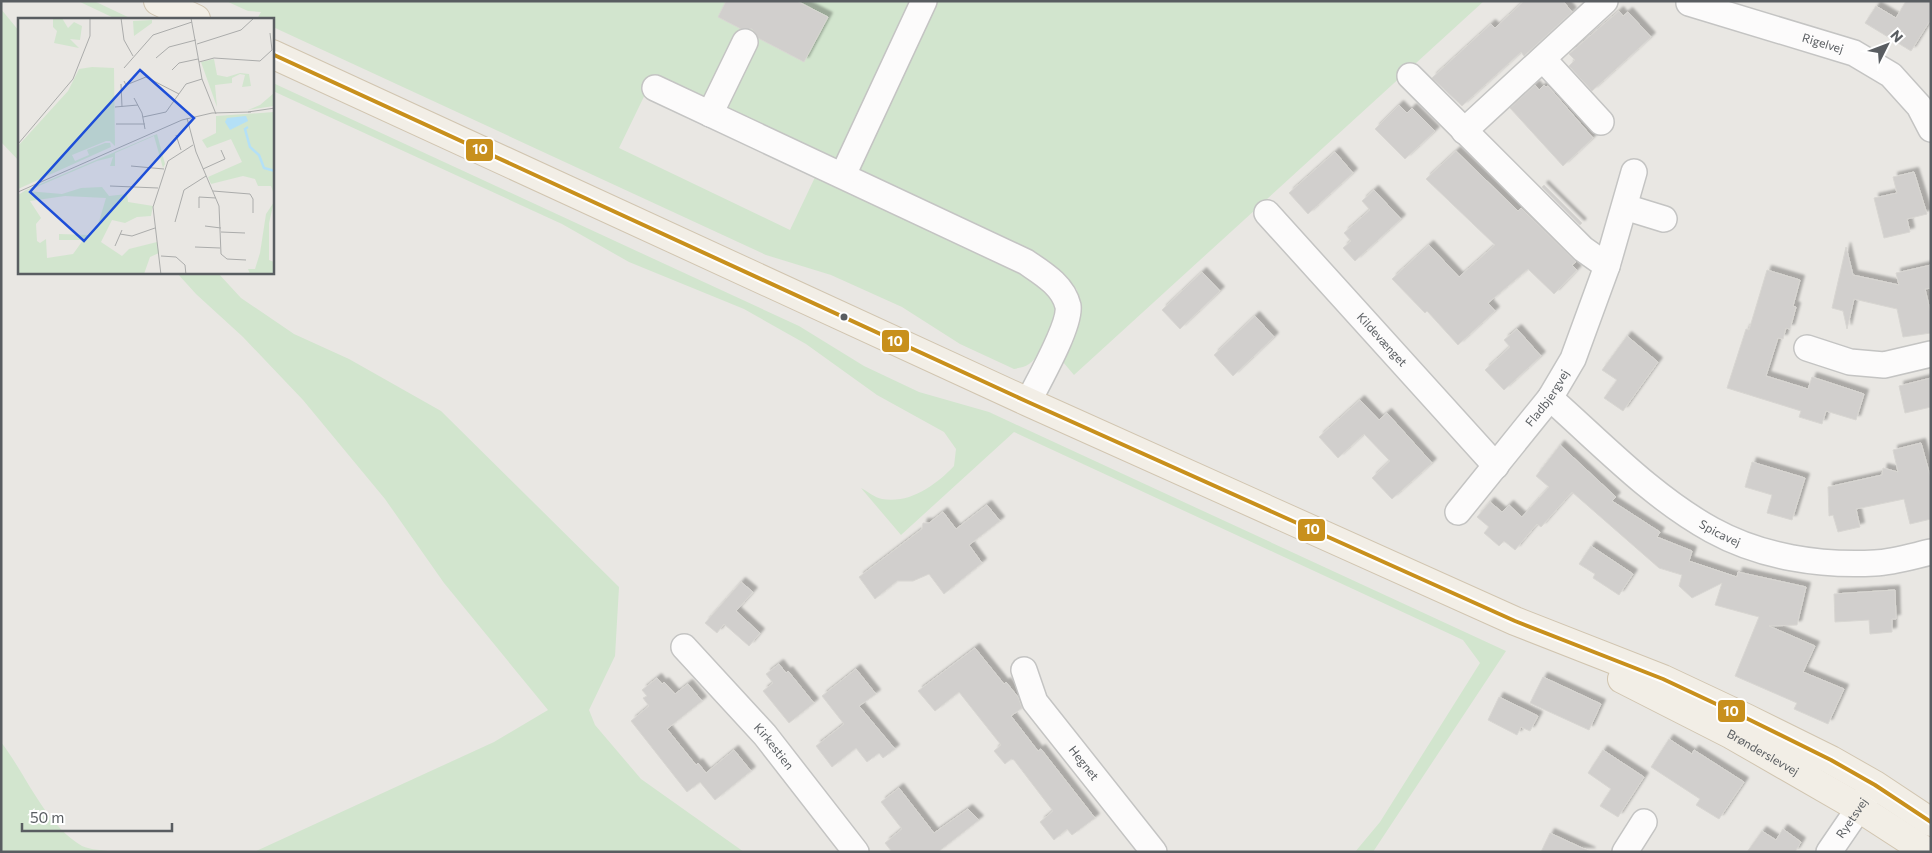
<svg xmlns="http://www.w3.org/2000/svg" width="1932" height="853" viewBox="0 0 1932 853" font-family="Commissioner,sans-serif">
  <defs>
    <filter id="shadow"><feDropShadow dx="4.5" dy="-4.5" stdDeviation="1" flood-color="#0004"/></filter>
  </defs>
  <rect width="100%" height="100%" fill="#e9e7e3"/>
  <path fill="#d2e5ce" d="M78,1H94L132,19H116Z
    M226,1H1484L1074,375L1063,362L1080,322L1077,290L1064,274L1046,260L653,78L619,148L790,230L817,173L1020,268C1029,274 1042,280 1049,288C1069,309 1049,349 1029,364C1025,367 1019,368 1014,369L960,344L902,307L831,275L766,255L273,27L272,19H257L261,12L248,11Z
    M1,9L19,31V161L1,142Z
    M273,83L799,326L864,366L919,392L989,412L1506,651L1373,852H1355L1380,822L1480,663L1463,640L1014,432L901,535L861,488C867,491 875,498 882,499C910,504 936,485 954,466L956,449L944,432L877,395L806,344L744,309L629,262L562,224L273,91Z
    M177,273H218L241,298L294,334L349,359L441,411L619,587L615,656L589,710L595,725L641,779L744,852H254L494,742L548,710L444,583L385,499L303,400L243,337L196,294Z
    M1,742C27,776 44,823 82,846C90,850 104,850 113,852H1Z"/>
  <path fill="#d1cfcd" stroke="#d8d6d2" filter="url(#shadow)" d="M726,1H797L828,17L804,62L758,38L752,29H741L718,17Z
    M1524,1H1563L1572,12L1524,56L1521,52L1462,106L1432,78L1491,24L1495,28Z
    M1906,1H1931V19L1911,51L1865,23L1876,6L1896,18Z
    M1619,11L1623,16L1628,12L1651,37L1592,91L1569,66L1575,60L1569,54Z
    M1535,85L1539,90L1544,85L1546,87L1548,86L1593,138L1563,166L1510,108Z
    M1399,105L1407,113L1412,108L1435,131L1405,159L1375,129Z
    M1456,151L1518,211L1521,208L1576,262L1572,265L1577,270L1554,294L1528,269L1488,303L1495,311L1458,345L1427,311L1425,313L1392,279L1429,245L1459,277L1495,245L1426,179Z
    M1335,152L1353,173L1308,214L1289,193Z
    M1914,172L1927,214L1907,219L1910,232L1884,238L1874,198L1897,193L1893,177Z
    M1544,185L1582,223L1580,225L1542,187Z
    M1374,190L1401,219L1355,261L1343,248L1351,241L1344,233L1370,210L1362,201Z
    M1846,247L1853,275L1899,285L1896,273L1931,265V288L1925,289L1931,314V333L1903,337L1897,309L1854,299L1847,329L1843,311L1832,308Z
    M1767,270L1800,280L1793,306L1796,307L1790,329L1786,328L1783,339L1778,338L1766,376L1808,389L1812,377L1864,394L1856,420L1826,411L1822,424L1799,417L1801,411L1727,388L1746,329L1749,330Z
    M1202,272L1220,291L1180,329L1162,310Z
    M1255,316L1274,337L1233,376L1214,355Z
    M1517,329L1541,356L1504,390L1485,370L1510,347L1504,340Z
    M1627,336L1658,362L1623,411L1604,398L1617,380L1602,370Z
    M1931,378V407L1905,413L1899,386Z
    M1360,400L1379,420L1387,413L1432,463L1392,499L1372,478L1390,461L1364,434L1338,458L1319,437Z
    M1921,443L1931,479V519L1910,524L1904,499L1856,509L1860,527L1838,532L1833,515L1829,516L1828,487L1882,475L1883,468L1898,472L1893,450Z
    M1560,445L1616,497L1612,501L1660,532L1657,537L1692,551L1689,561L1737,577L1738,572L1806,587L1797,625L1769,626L1815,646L1803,672L1844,689L1828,724L1794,709L1797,703L1735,676L1759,617L1715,605L1722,583L1692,598L1679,586L1682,575L1659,568L1572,492L1541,527L1537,524L1515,550L1504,541L1499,546L1484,533L1489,527L1477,517L1490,502L1502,512L1509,505L1522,517L1549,487L1536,476Z
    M1752,462L1805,478L1792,520L1767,513L1772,495L1745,487Z
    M987,505L1000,521L969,545L982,563L944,594L929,574L913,581H897L875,599L859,577L922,529L923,523H929L943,512L956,529Z
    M1591,546L1633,574L1619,595L1593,578L1595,574L1579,564Z
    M741,582L753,592L736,611L760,633L749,646L724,624L717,633L705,623Z
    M1895,590L1896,619H1892V632L1870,634L1869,620L1835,622L1834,594Z
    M975,648L1004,684L1006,682L1018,697L1022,708L1011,716L1038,751L1041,749L1095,818L1072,835L1067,829L1054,840L1040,822L1053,811L1014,760L1011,759L1005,764L994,751L1001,745L959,692L935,711L918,691Z
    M779,664L786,673L788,671L814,703L789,723L763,691L773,683L766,674Z
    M856,669L876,694L859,706L895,749L883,758L879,753L867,762L856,748L832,767L816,746L844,724L822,696Z
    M1543,677L1601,704L1589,730L1530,703Z
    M657,678L662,684L664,682L675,694L688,684L702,701L667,729L696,765L698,763L706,773L734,750L751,771L715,800L700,782L687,792L631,721L649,706L643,698L647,696L642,690Z
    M1499,697L1538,716L1530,731L1521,727L1517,735L1488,720Z
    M1669,739L1692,754L1694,750L1744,782L1719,819L1696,805L1700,799L1651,767Z
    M1603,750L1644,777L1618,817L1600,806L1611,789L1588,773Z
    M899,788L934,833L968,809L979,820L938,852H892L885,843L902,829L881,802Z
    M1783,829L1801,842L1795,852H1747L1762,831L1776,840Z
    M1550,833L1591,852H1541Z"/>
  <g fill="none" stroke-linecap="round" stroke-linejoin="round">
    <defs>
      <g id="minor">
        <path id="s1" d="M1690,1L1689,3L1854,53L1891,75L1919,106L1931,129"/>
        <path d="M1543,59L1601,122"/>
        <path d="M1410,76L1583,249L1607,266"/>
        <path d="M655,88L1026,262C1042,273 1063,285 1068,306C1071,325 1037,384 1028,402"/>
        <path d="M710,114L745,42"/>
        <path d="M1464,131L1605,1"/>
        <path d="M843,175L924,1"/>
        <path d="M1625,207L1664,219"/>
        <path id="s2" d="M1267,213L1496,466"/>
        <path d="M1807,348L1850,362L1884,365L1931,354"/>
        <path id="s3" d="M1550,398C1602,444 1652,497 1712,530C1761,557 1820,566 1875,563C1893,562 1913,556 1931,552"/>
        <path id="s4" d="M1458,512L1550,398L1573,359L1607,266L1634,172"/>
        <path id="s5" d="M684,647L765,735L856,852"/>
        <path id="s6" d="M1024,670L1035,702L1154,852"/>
        <path d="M1625,852L1644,822"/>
        <path id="s7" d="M1829,852L1870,792"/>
      </g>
      <g id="major">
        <path d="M158,1L196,19"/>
        <path d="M272,54L1028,402L1515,621L1663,679L1746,718L1831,760L1875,785L1931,822"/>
        <path id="s8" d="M1622,679L1732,735L1859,808L1927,852"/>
      </g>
    </defs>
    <use href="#minor" stroke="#c4c4c3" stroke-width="28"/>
    <use href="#major" stroke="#d1c5b0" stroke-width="30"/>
    <use href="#minor" stroke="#fcfbfb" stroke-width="25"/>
    <use href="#major" stroke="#f2eee6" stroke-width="28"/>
    <defs>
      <path id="bus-1" d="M272,54L1028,402L1515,621L1663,679L1746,718L1831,760L1875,785L1931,822"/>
    </defs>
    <use href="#bus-1" stroke="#fff" stroke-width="8"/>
    <use href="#bus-1" stroke="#c8901d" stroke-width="4"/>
  </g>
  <circle fill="#595d61" stroke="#fff" stroke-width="2" cx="844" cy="317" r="4.5"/>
  <g text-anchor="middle" stroke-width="4.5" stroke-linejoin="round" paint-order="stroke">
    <g font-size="12" fill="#595d61" stroke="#fff">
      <text dy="4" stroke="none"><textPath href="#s1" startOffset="142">Rigelvej</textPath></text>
      <text dy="4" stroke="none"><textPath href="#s2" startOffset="171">Kildevænget</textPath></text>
      <text dy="4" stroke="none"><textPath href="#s4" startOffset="145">Fladbjergvej</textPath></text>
      <text dy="4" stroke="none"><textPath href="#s3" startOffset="218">Spicavej</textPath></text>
      <text dy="4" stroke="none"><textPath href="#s5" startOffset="134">Kirkestien</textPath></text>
      <text dy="4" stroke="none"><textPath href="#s8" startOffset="159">Brønderslevvej</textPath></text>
      <text dy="4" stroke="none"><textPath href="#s6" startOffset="112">Hegnet</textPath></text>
      <text dy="4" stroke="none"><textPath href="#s7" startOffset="41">Ryetsvej</textPath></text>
    </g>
  </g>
  <g transform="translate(18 18)">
    <rect width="256" height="256" fill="#e9e7e3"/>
    <path d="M35,0H44L50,10L56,4L64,8L62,22L52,21L61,30L36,25L39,13L35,9ZM134,2V5L116,18L115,3ZM196,41L199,57L209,59L222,55L231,56L233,68L224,69L227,57L222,56L214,60V65L197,67L199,89L183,44ZM74,49L96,50L97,128L92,123H88L54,137L57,143L71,137L69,132L87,125H92L93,129L0,171V128L50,73L61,51ZM256,75V88L230,92L242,87ZM256,94V176L253,168H240L237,161L225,158L193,166L190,159L224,144L213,121L189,130L184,122L198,115V98ZM139,116L147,146L145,150L136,118L97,135V148H92L95,139L79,143L9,173L44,176L63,170L84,169L91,178L109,176L110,184L135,188L133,198L119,199L107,205L94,202L83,224L104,238L111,231L139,224L141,235L132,239L126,256L0,257V177L8,172ZM47,178L88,180L80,207L70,217L41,216V222H65L58,232L55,236L29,240L28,221L22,225L19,223L18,206L23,200L12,183ZM256,184L251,205V242L256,244V256H232L230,251H237L242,235L248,196Z" fill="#d2e5ce" fill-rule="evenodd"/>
    <path d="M228,98L230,103L212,112L207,104L209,100Z" fill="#b4e0f6"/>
    <path fill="none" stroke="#b4e0f6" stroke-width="2.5" d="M230,109L227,111L232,129L241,137L246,150L257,153"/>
    <path fill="none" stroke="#abacab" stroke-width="1" d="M103,0L106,22L115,38M173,0L184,61L198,96M179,26L223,12L236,0M138,40L151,29L178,22M181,44L196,40L242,43L254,32L252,15M106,50L135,17L174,4M154,52L161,45L180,41M106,63L108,67L128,59L161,76M103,66L104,89M116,80L124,95L127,111M97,89L120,87M230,94L257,90M125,99L148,94L168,66L184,61M169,100L178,134L201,188L203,236L209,241L228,242M98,106H127M158,117L163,132M0,126L55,61L72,18V0M113,148L146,151M185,151L207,141L203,132M92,168L140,170M195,173L232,176L235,181V195M0,174L164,102L194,95L233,94M181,190V179L198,180M157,204L166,172L188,158M187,208L203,210M203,214L227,215M102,216L114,218L137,210M97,228L104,212M177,229L202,230M143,238L158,239L167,247L168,257M143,257L135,189L150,143L175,127"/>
    <path fill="#1d4ed8" fill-opacity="0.15" stroke="#1d4ed8" stroke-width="2.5" d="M122,52L176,100L66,223L12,174Z"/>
    <rect width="256" height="256" fill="none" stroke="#595d61" stroke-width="2.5"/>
  </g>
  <g stroke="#fff" stroke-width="2">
    <rect x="465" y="138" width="29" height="24" rx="5" fill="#c8901d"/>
    <rect x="881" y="329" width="29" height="24" rx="5" fill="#c8901d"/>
    <rect x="1297" y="518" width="29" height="24" rx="5" fill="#c8901d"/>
    <rect x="1717" y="699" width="29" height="24" rx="5" fill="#c8901d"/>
  </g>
  <g font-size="14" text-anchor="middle" font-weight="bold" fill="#fff">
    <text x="480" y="154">10</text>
    <text x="895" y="346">10</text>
    <text x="1312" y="534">10</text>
    <text x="1731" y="716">10</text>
  </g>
  <rect width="1932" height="853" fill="none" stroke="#595d61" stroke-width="5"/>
  <g transform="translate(1887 45) rotate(48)" stroke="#ffffff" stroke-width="4" paint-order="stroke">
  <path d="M0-4L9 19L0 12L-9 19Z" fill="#595d61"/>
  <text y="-8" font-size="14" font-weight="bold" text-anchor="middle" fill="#595d61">N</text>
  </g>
  <path d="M22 823v8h150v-8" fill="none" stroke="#595d61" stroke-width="2.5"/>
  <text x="30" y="823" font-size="15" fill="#595d61" stroke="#ffffff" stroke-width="4" paint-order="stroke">50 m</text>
</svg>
